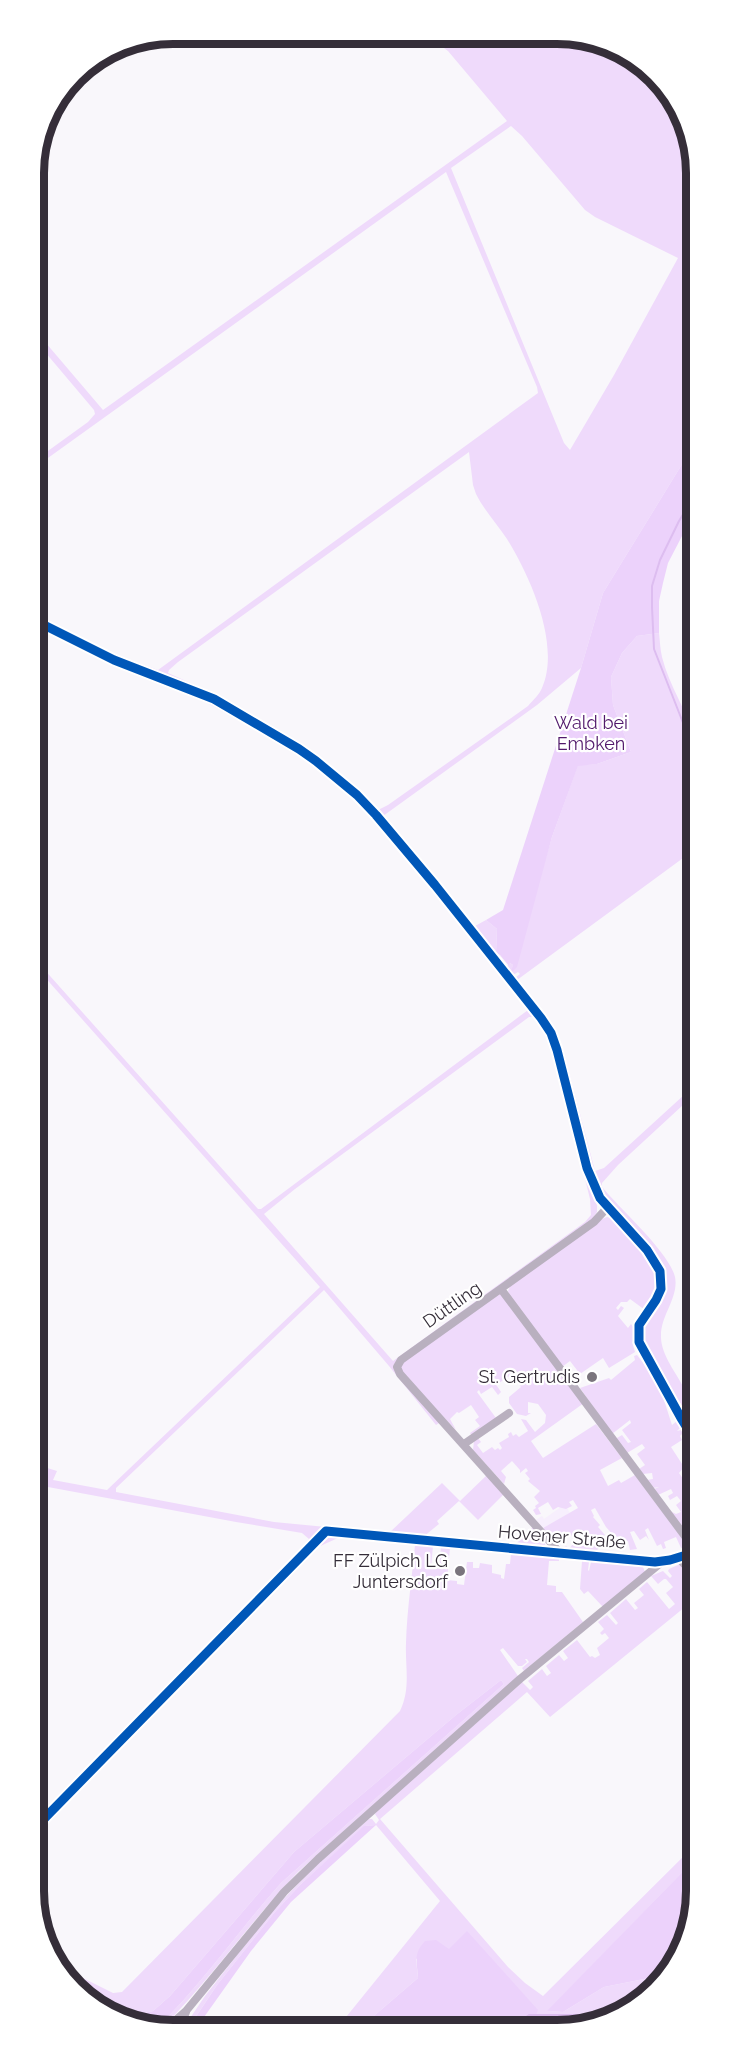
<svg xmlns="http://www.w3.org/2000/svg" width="730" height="2063" viewBox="0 0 730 2063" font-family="Raleway,sans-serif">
  <rect width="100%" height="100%" fill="#f9f7fb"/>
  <path fill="#f7effd" d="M561,1507L567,1508L570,1513L543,1528L536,1520L542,1516L544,1519Z"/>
  <path fill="#efdafb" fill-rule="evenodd" d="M414,35L585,36L656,74L694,161V243L686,257L694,262L695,443L603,593L581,668L537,705L383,816L475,926L486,920L497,929L496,953L501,957L496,955L325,765L165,675L164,673L157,672L118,659L34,617V614L110,653L158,670L538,393L537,387L446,172L34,468V461L88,422L95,414L94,410L34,339V329L103,410L507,121L448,51L436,42ZM511,126L522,136L585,210L595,217L678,258L614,375L570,450L564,443L451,168ZM469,452L473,485L476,494C484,510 497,524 507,539C530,576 561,645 542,688C539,695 533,700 528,706L388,805L378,810L308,748L215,694L168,673L169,670L178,662Z
    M34,622L110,660L209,699L296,749L314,762L347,789L376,819L529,1007L533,1015L536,1016C564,1053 569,1108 581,1153C586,1171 594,1188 597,1206V1212L591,1221L398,1360L395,1368L397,1374L444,1426L439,1423L436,1425L389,1366L324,1290L116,1488V1492L274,1522L389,1533L442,1483L460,1501L487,1475L504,1494L478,1520L459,1501L437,1521L439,1524L423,1537L422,1545L433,1546L431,1567L439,1568L441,1547L450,1548L447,1580L457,1581V1584L464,1585L467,1562H473V1568H479L480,1563L492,1565V1573L501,1575V1578L504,1579L506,1564H510L511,1554L559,1559V1561H549L547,1585L556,1586V1592H562L583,1622L524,1671L522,1668L529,1662L527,1659H525L527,1662L522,1666H518L503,1648L500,1650L518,1676L298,1872C250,1922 211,1979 163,2027H158C203,1983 239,1930 281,1883L504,1684L501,1680L456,1715L294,1852L170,1996L153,2011L136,2015L68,1978L63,1968L113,1993L122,1992L400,1711C411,1688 405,1667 406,1643C407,1610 412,1577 415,1545L338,1538L318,1547L254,1609L36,1833V1824L306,1545L309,1539L302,1533L236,1522L48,1487L35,1483V1471L41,1466L57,1471L53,1480L107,1490L320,1287L34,965V958L258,1209H261L528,1010L451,911L383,829L346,791L314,764L277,741L191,694L110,664L34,626ZM529,1017H534L543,1029L554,1054L590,1199L591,1215L585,1222L393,1361L264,1214L295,1189Z
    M659,633C660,641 660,649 662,657C669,686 688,712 695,741V851L694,850L517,980L556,1033L563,1049L595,1171L604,1168L696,1084V1093L618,1165L602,1183V1187C620,1209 669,1252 675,1277C679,1297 661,1315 661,1335C660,1354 677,1374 685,1390L696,1388V1426L692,1429L683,1414L686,1412L679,1401L677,1402L643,1344L641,1329L665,1276L607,1202L598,1186L599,1181L593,1171L565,1070L515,978L520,974L518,972L513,975L506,966L505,963L508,966L510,963L513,965L512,972L552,837L578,765L597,764L631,752L613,705L611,677L622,653L637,636Z
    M607,1217L611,1218C625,1231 662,1264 659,1285C657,1293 649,1303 645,1310L630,1299L627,1302H621L616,1308L618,1310L621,1306L624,1308L618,1316L628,1328L631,1324L634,1328L635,1340L632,1342L635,1352L609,1368L603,1358L580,1374L570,1361L562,1367L510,1298L508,1291L511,1284L599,1220Z
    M498,1294H502L584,1403L531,1441L543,1458L596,1424L622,1458L600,1470L608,1486L619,1480L621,1483L635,1475L688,1546L681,1548L676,1537L664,1542L666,1548L663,1549L661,1544L657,1546L648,1528L645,1530L649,1540L646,1536L640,1540L634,1531L630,1532L637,1549L630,1550L628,1541L623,1542L621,1536L615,1537L606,1527L595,1508L591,1510L594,1516L593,1517L600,1525L598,1527L605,1535L595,1542L599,1548L594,1553L563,1550L566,1546L569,1549L576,1540L569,1533L556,1543L543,1528L578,1508L573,1500L569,1502L572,1506L566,1509L558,1507L553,1510L548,1502L538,1508L541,1514L536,1515L533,1510L536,1508L535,1506L539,1503L534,1497L540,1491L528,1481L530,1479L525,1473L528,1471L526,1468L520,1473V1470L512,1461L501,1471L506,1477L504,1484L473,1450L474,1441L478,1438L481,1442L477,1445L483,1453L492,1447L495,1450L498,1448L500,1450L502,1448L499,1443L509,1437L508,1434L511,1432L513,1436L516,1434L519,1437L528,1431L521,1419L526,1420L535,1432L545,1423L546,1415L538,1404L528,1402V1413H531L526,1416L517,1414L509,1403V1397L521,1387L512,1374L499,1383L495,1378L493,1380L501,1392L498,1395L492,1387L481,1394L479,1390L477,1392L496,1418L472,1436L470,1433L480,1426L475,1420L479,1417L471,1405L459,1413L457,1412L450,1419L456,1430L404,1376L400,1367L401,1363Z
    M637,1355L647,1368L662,1394L672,1425L677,1421L681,1427L677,1431L681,1430L684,1432L680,1436L682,1440L671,1447L684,1467L679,1473L686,1483L696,1477L691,1482L693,1483L696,1481V1535L691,1538L670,1511L676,1514L681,1512L676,1505L681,1501L677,1496L670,1500L668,1496L673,1493L671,1489L658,1495L654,1489L659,1487L653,1488L647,1480L653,1479L652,1473L643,1474L639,1469L645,1465L637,1454L645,1448L642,1444L627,1453L617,1440V1438L622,1435L628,1443L631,1442L622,1430L631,1423L630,1420L612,1434L580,1388L609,1378L611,1380L635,1360L634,1356Z
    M533,1527L545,1541V1546L541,1548L514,1546Z
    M696,1557V1598L550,1717L527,1692L380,1819L508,1967L525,1983L543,1996L697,1843V1857L548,2011L563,2012L604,1987L649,1978L672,1959L663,1982L585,2027H520L536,2015L448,1950L416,1959L418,1978L361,2027H338L440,1901L376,1825L365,1826L301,1884L274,1913L217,1985L189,2027H184L205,1996L270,1913L325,1856L369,1819H372L376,1824L379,1820L375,1814L377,1811L522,1682L530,1690L533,1687L528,1681L542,1669L547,1676L551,1673L546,1666L559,1655L564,1661L568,1658L563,1651L577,1640L590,1657L592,1656L595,1658L600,1655L597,1648L609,1638L605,1633L602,1635L600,1633L604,1629L598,1622L607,1615L616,1625L618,1623L610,1613L626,1599L635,1610L638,1608L634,1603L644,1595L639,1589L647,1582L669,1609L675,1604L666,1593L673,1587L666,1579H664L658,1584L651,1576L663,1571L670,1578L672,1576L668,1571L669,1569Z
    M582,1561L589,1562L588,1570L589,1571L591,1562L643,1567L645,1572L603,1607L588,1591L584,1594L580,1589Z"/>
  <path fill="#ecd2fb" d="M663,85L694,145V161L692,158Z
    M695,443V511L668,563L663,583L659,601V633L637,636L622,653L611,677L613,705L631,752L597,764L578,766L552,837L517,967L512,972L511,971L513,965L510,963L509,966L500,955L496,953L497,929L486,920L503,910L581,668L603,593Z
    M501,1680L504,1684L281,1883C239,1930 203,1983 158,2027H145L74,1989L68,1978L136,2015L153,2011L170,1996L294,1852L456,1715Z
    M376,1825L291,1902L251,1951L197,2027H189L217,1985L274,1913L301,1884L364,1826Z
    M697,1857V1900L672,1959L649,1978L604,1987L563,2012L547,2011Z
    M467,1931L538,2010L536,2015L520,2027H361L418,1978C417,1961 413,1954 425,1941L436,1940L449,1949Z"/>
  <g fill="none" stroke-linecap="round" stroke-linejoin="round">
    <path stroke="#ddbdf0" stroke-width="2" d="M695,495L679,521L660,560L652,586V607L654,649L689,738L695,793
      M513,2027L529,2015H607"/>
    <path stroke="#b9b0bf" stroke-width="8" d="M501,1289L696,1551
      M464,1444L509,1413
      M423,1541L655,1562L670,1560L696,1552
      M561,1554L400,1374L397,1367L401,1360L594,1222L607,1208
      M678,1558L696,1576
      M168,2027L186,2011L284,1892L318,1859L520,1679L662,1562
      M180,2027L186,2012"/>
    <path stroke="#b8afbe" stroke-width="10" d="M34,620L114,660L214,699L299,749L316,761L357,795L376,815L435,885L541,1018L551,1033L557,1050L587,1168L600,1198L647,1250L660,1271L661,1289L656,1300L639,1325V1342L681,1418L696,1442"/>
    <defs>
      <path id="cycleway" d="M34,620L114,660L214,699L299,749L316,761L357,795L376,815L435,885L541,1018L551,1033L557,1050L587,1168L600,1198L647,1250L660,1271L661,1289L656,1300L639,1325V1342L681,1418L696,1442
        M36,1827L326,1531L655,1562L670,1560L696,1552"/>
    </defs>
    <use href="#cycleway" stroke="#fff" stroke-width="13"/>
    <use href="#cycleway" stroke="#0057b8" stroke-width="9"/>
  </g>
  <g fill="#7a747d" stroke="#fff" stroke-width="2">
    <circle cx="592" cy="1377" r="6"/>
    <circle cx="460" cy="1571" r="6"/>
  </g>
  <g text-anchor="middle" stroke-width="4.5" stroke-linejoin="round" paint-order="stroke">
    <g font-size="18" fill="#51186b" stroke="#fff">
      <text x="591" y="729">Wald bei<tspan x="591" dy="21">Embken</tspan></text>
    </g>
    <g font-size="18" fill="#352e39" stroke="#fff">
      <text transform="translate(452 1305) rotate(-35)" y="6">Düttling</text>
      <text transform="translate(562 1537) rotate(5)" y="6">Hovener Straße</text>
    </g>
    <g font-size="18" fill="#352e39" stroke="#fff" text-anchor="end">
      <text x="580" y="1383">St. Gertrudis</text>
      <text x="448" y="1567">FF Zülpich LG<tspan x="448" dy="21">Juntersdorf</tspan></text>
    </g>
  </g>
  <path d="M0 0H730V2063H0ZM173 44H557A129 129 0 0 1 686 173V1891A129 129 0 0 1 557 2020H173A129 129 0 0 1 44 1891V173A129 129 0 0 1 173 44Z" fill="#fff" fill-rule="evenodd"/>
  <path fill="none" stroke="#352e39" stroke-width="8" d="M173 44H557A129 129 0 0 1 686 173V1891A129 129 0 0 1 557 2020H173A129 129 0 0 1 44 1891V173A129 129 0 0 1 173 44Z"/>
</svg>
